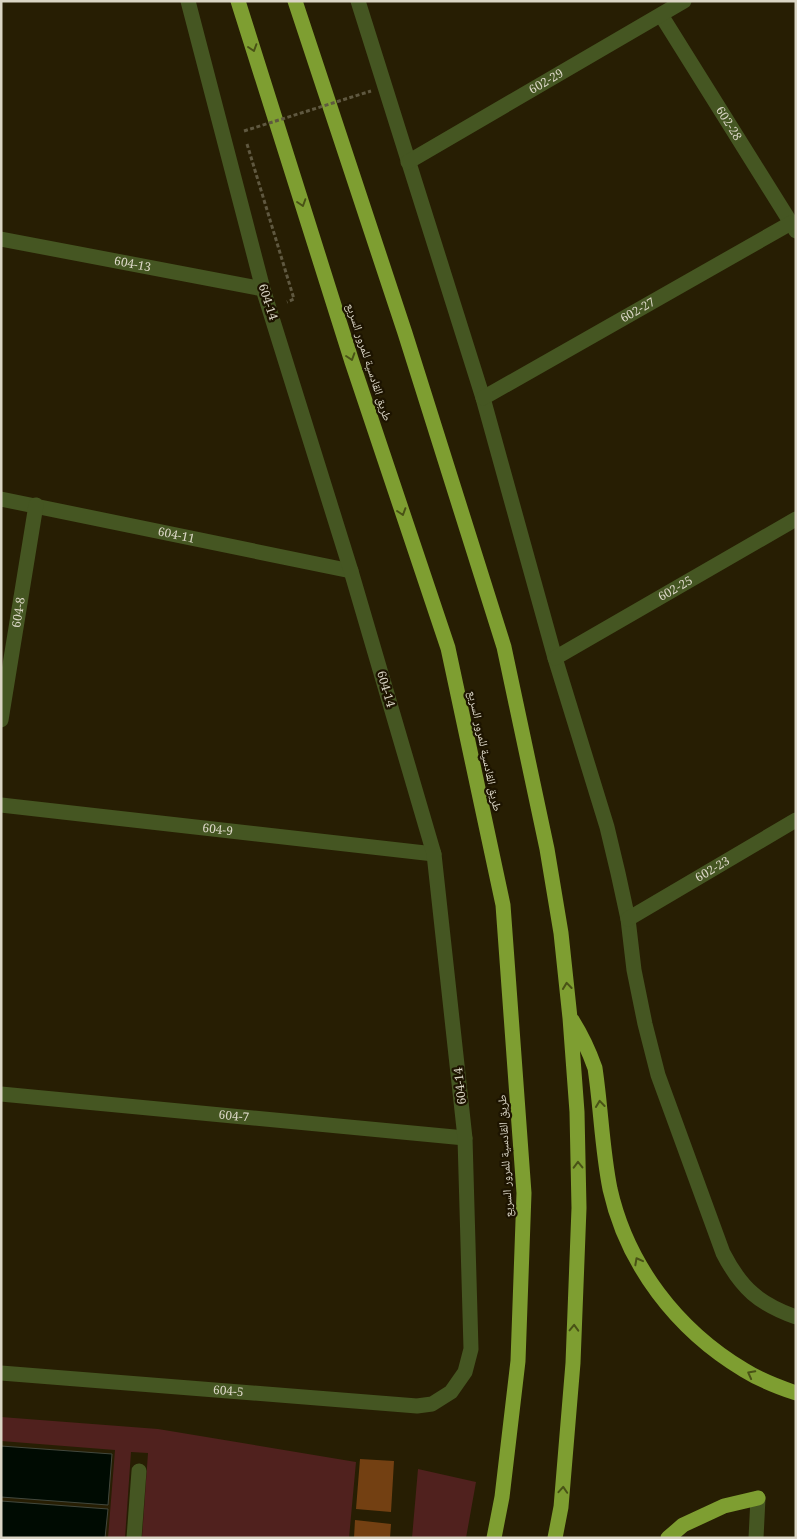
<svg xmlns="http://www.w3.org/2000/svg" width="797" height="1539" viewBox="0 0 797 1539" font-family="'Noto Serif','Noto Naskh Arabic',serif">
  <rect width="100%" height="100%" fill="#271e03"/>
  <path fill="#50211e" d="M1,1417L158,1429L356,1462L349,1538H142L148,1453L131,1452L125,1538H108L115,1450L1,1441Z
    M418,1469L476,1482L466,1538H412Z"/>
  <path fill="#000b02" stroke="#42483d" d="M1,1446L112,1454L108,1505L1,1497Z
    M1,1501L108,1509L105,1538H1Z"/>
  <path fill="#734012" d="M360,1459L394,1461L391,1512L356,1509Z
    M355,1520L391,1524L390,1538H354Z"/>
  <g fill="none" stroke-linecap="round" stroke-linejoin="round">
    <path stroke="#5f5840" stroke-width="3" stroke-dasharray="4 2.5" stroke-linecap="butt" d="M247,144L294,299L287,302"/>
    <g stroke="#455622" stroke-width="15">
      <path d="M358,1L483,398L555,658L607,827L618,873L628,919L634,970L645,1024L658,1075L723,1253C741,1288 759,1304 796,1317"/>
      <path id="s1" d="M661,15L796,231"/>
      <path id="s2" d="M408,162L684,1"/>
      <path id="s3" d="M1,239L263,289"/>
      <path id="s4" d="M483,398L791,223"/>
      <path id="s5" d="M1,499L351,571"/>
      <path id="s6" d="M555,658L796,519"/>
      <path id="s7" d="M1,720L36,505"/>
      <path id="s8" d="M1,805L434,854"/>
      <path id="s9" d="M628,919L796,820"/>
      <path id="s10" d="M1,1094L465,1138"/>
      <path id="s11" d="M1,1373L417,1406L432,1404L451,1392L465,1372L471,1349L465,1138L434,854L351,571L263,289L188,1"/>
      <path d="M134,1538L139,1471"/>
      <path d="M756,1538L758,1498"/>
    </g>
    <path stroke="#7e9e31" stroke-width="15" d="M238,1L352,362L448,648L503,905L524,1193L518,1361L502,1497L494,1538
      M295,1L405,333L504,647L547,849L561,933L570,1018L577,1112L579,1208L573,1363L561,1507L555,1538
      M572,1020C582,1036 589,1051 595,1068C601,1108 602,1149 610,1189C627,1265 677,1330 744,1370C760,1380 778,1387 796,1393
      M668,1538L683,1525L724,1506L758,1498"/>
    <path stroke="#5f5840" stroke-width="3" stroke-dasharray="4 2.5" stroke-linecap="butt" d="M244,131L371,91"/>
  </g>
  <defs><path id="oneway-chevron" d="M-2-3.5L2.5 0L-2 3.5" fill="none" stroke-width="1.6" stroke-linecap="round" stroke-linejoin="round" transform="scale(1.25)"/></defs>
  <g stroke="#495216">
    <use href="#oneway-chevron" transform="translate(253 48) rotate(72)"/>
    <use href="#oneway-chevron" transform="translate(302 203) rotate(72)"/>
    <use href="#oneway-chevron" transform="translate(351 357) rotate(72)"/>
    <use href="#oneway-chevron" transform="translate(402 512) rotate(72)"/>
    <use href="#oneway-chevron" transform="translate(567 986) rotate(-96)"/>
    <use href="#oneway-chevron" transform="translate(600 1104) rotate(-96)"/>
    <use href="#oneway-chevron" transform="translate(578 1165) rotate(-91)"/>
    <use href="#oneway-chevron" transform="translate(638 1261) rotate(-118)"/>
    <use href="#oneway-chevron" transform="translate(574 1328) rotate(-88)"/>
    <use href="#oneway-chevron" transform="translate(751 1374) rotate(-152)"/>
    <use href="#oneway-chevron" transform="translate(563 1490) rotate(-86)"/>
  </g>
  <g text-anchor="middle" stroke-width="4.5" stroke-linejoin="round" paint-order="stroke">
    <g font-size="12" fill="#dbd6c6" stroke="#1d1400">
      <text dy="4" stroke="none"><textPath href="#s2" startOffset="160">602-29</textPath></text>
      <text dy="4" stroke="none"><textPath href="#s1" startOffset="128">602-28</textPath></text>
      <text dy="4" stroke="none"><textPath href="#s3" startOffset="134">604-13</textPath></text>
      <text transform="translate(268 302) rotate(72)" y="4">604-14</text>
      <text dy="4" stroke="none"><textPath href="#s4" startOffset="178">602-27</textPath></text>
      <text transform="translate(369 362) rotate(72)" y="4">طريق القادسية للمرور السريع</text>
      <text dy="4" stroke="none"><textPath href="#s5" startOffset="179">604-11</textPath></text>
      <text dy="4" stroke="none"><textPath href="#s6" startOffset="139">602-25</textPath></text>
      <text dy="4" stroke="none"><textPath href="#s7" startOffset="109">604-8</textPath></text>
      <text transform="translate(386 689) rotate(74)" y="4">604-14</text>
      <text transform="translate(485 751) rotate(78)" y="4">طريق القادسية للمرور السريع</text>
      <text dy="4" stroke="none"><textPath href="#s8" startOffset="218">604-9</textPath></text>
      <text dy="4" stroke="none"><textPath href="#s9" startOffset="98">602-23</textPath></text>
      <text transform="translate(460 1086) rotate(-96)" y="4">604-14</text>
      <text dy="4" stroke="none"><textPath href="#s10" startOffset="234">604-7</textPath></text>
      <text transform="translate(505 1156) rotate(-93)" y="4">طريق القادسية للمرور السريع</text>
      <text dy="4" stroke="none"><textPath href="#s11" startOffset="228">604-5</textPath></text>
    </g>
  </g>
  <rect width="797" height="1539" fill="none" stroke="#dbd6c6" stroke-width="5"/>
</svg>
